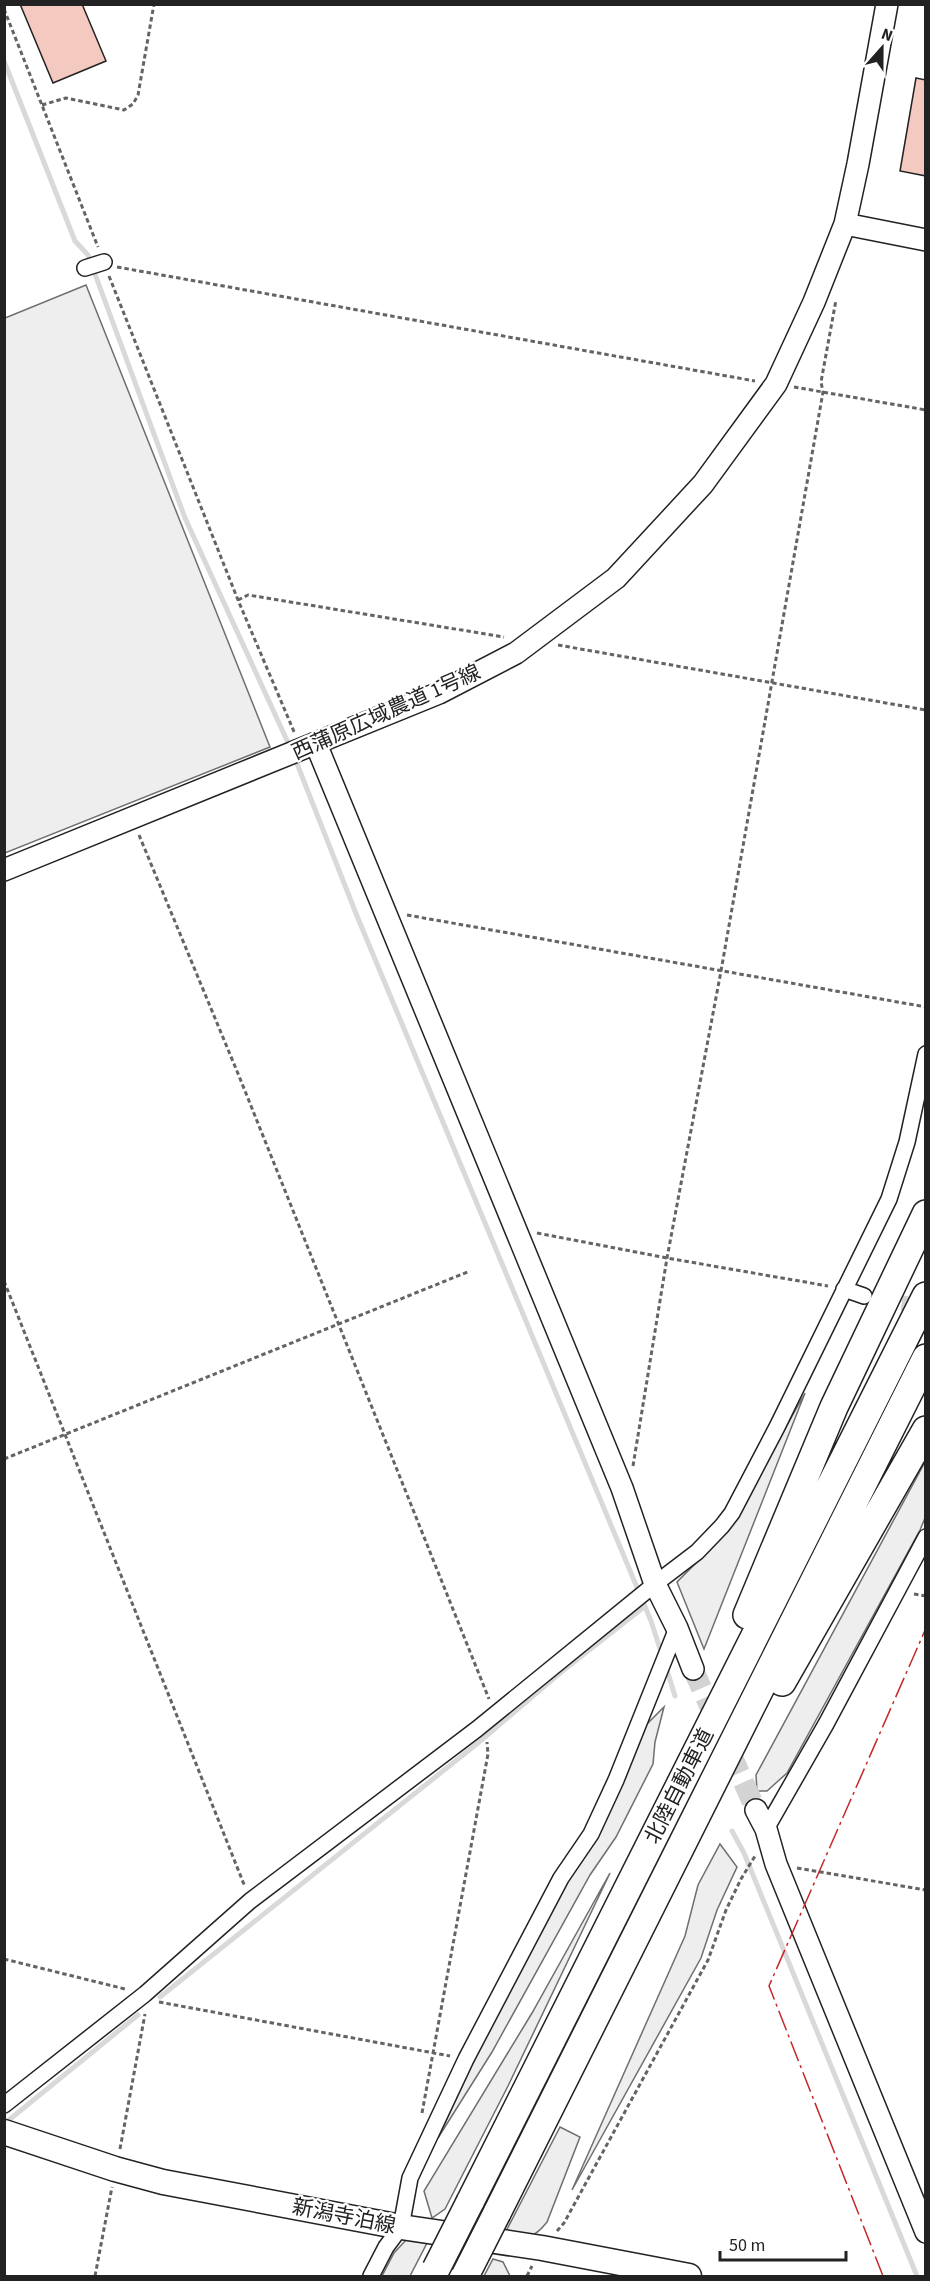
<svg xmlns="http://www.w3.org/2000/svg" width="930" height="2281" viewBox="0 0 930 2281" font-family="'Source Sans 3','Noto Sans JP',sans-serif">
  <rect width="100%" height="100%" fill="#fff"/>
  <path fill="#eee" stroke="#6f6f6f" stroke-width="1.5" d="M86,285L270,747L5,853V318Z
    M805,1393L704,1649L677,1582L728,1531Z
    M925,1462V1518L920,1530L787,1773L767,1791H757L756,1775Z
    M664,1707L655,1742L653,1764L616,1837L590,1875L492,2052L438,2138L487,2033L644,1727Z
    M720,1844L737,1867L717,1910L701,1958L572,2190L685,1936L698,1885Z
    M610,1873L508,2086L445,2209L432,2218L424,2191L532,2013Z
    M560,2127L580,2137L547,2222C532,2241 527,2237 504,2235Z
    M406,2240L427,2243L410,2276H382L394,2253Z
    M493,2259L503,2262L510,2276H484Z"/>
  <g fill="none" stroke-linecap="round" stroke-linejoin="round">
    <path stroke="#d9d9d9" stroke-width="5" d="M4,61L75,241L88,255L185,518L290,747
      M294,756L357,916L651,1621L662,1655
      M666,1667L675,1696
      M732,1831L744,1853L917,2276
      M160,1997L478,1743L560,1673L644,1607
      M4,2124L138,2015"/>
  </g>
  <path fill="#f3c9c0" stroke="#222" stroke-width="1.5" d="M20,4H82L106,61L53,83Z
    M916,78L926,80V176L900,171Z"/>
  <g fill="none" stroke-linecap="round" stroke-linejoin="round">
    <path stroke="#d3d3d3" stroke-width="15" stroke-dasharray="15 8" stroke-linecap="butt" d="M879,1299L926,1307"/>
    <path stroke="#d3d3d3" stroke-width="21" stroke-dasharray="21 10" stroke-linecap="butt" d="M693,1669L756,1810"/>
    <defs>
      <path id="street" d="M85,268L104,262
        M844,1289L864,1296
        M766,1829L826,1724L926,1537
        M4,2105L145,1994L250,1901L477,1729L655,1584L697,1552L722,1526L732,1513L777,1427L889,1199L907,1142L926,1054
        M371,2276L386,2247L401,2227L410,2178L466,2059L561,1878L591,1834L616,1780L677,1628"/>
      <path id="secondary" d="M845,224L926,240
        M316,744L622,1488L655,1584L677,1628L693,1669
        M4,870L439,693L516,653L616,578L703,484L776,384L814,302L845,224L858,164L887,4
        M756,1810L766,1829L776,1864L926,2232"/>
      <path id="primary" d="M4,2132L115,2169L163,2182L401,2227L542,2248L689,2276"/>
      <path id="highway" d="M747,1615L834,1407L926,1214
        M782,1682L926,1430
        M470,2202L926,1296
        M497,2213L926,1358"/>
    </defs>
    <use href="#street" stroke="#222" stroke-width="18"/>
    <use href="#secondary" stroke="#222" stroke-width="24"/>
    <use href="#primary" stroke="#222" stroke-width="27"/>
    <use href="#highway" stroke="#222" stroke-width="30"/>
    <path stroke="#646464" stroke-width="3" stroke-dasharray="4.5 3" stroke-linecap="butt" d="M4,9L98,247
      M42,105L66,98L124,110L133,104L138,95L154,4
      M117,267L755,381
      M109,276L238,600L295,734
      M794,387L926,410
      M238,600L248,595L504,637
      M558,645L926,710
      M139,835L239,1076L489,1699
      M407,915L926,1007
      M537,1233L667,1258L828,1286
      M4,1281L245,1887
      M4,1459L470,1271
      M633,1466L667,1258L721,971L823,392L821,382L836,300
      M914,1594L926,1596
      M797,1868L926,1890
      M4,1959L125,1989
      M159,2002L450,2056
      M422,2113L488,1754L487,1742
      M120,2149L145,2014
      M557,2231L564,2223L708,1960L726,1910L741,1879L755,1856
      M95,2276L112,2187
      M527,2276L532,2266"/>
    <use href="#street" stroke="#fff" stroke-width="15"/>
    <use href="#secondary" stroke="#fff" stroke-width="21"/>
    <use href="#primary" stroke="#fff" stroke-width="24"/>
    <use href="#highway" stroke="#fff" stroke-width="27"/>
    <defs>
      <path id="highway-bridge" d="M436,2269L470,2202
        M465,2276L497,2213"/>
    </defs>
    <use href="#highway-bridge" stroke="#222" stroke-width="30" stroke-linecap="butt"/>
    <use href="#highway-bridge" stroke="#fff" stroke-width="27"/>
    <path stroke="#c62828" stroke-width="1.5" stroke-dasharray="21 4.5 3 4.5" stroke-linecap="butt" d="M883,2276L769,1986L926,1628"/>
  </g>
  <g text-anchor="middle" stroke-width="4.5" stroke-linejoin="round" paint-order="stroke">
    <g font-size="21" fill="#222" stroke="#fff">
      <text transform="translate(386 712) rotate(-24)" y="7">西蒲原広域農道 1号線</text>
      <text transform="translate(679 1786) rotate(-63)" y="7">北陸自動車道</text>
      <text transform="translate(344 2216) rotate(11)" y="7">新潟寺泊線</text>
    </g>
  </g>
  <rect width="930" height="2281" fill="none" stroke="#222222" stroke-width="12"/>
  <g transform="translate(882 48) rotate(21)" stroke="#ffffff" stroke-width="4.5" paint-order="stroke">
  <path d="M0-4.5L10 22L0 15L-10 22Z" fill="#222222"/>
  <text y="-9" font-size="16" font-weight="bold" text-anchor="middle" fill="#222222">N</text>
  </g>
  <path d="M720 2251v9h126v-9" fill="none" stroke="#222222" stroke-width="3"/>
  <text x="729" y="2251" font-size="18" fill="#222222" stroke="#ffffff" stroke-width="4.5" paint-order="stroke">50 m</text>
</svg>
